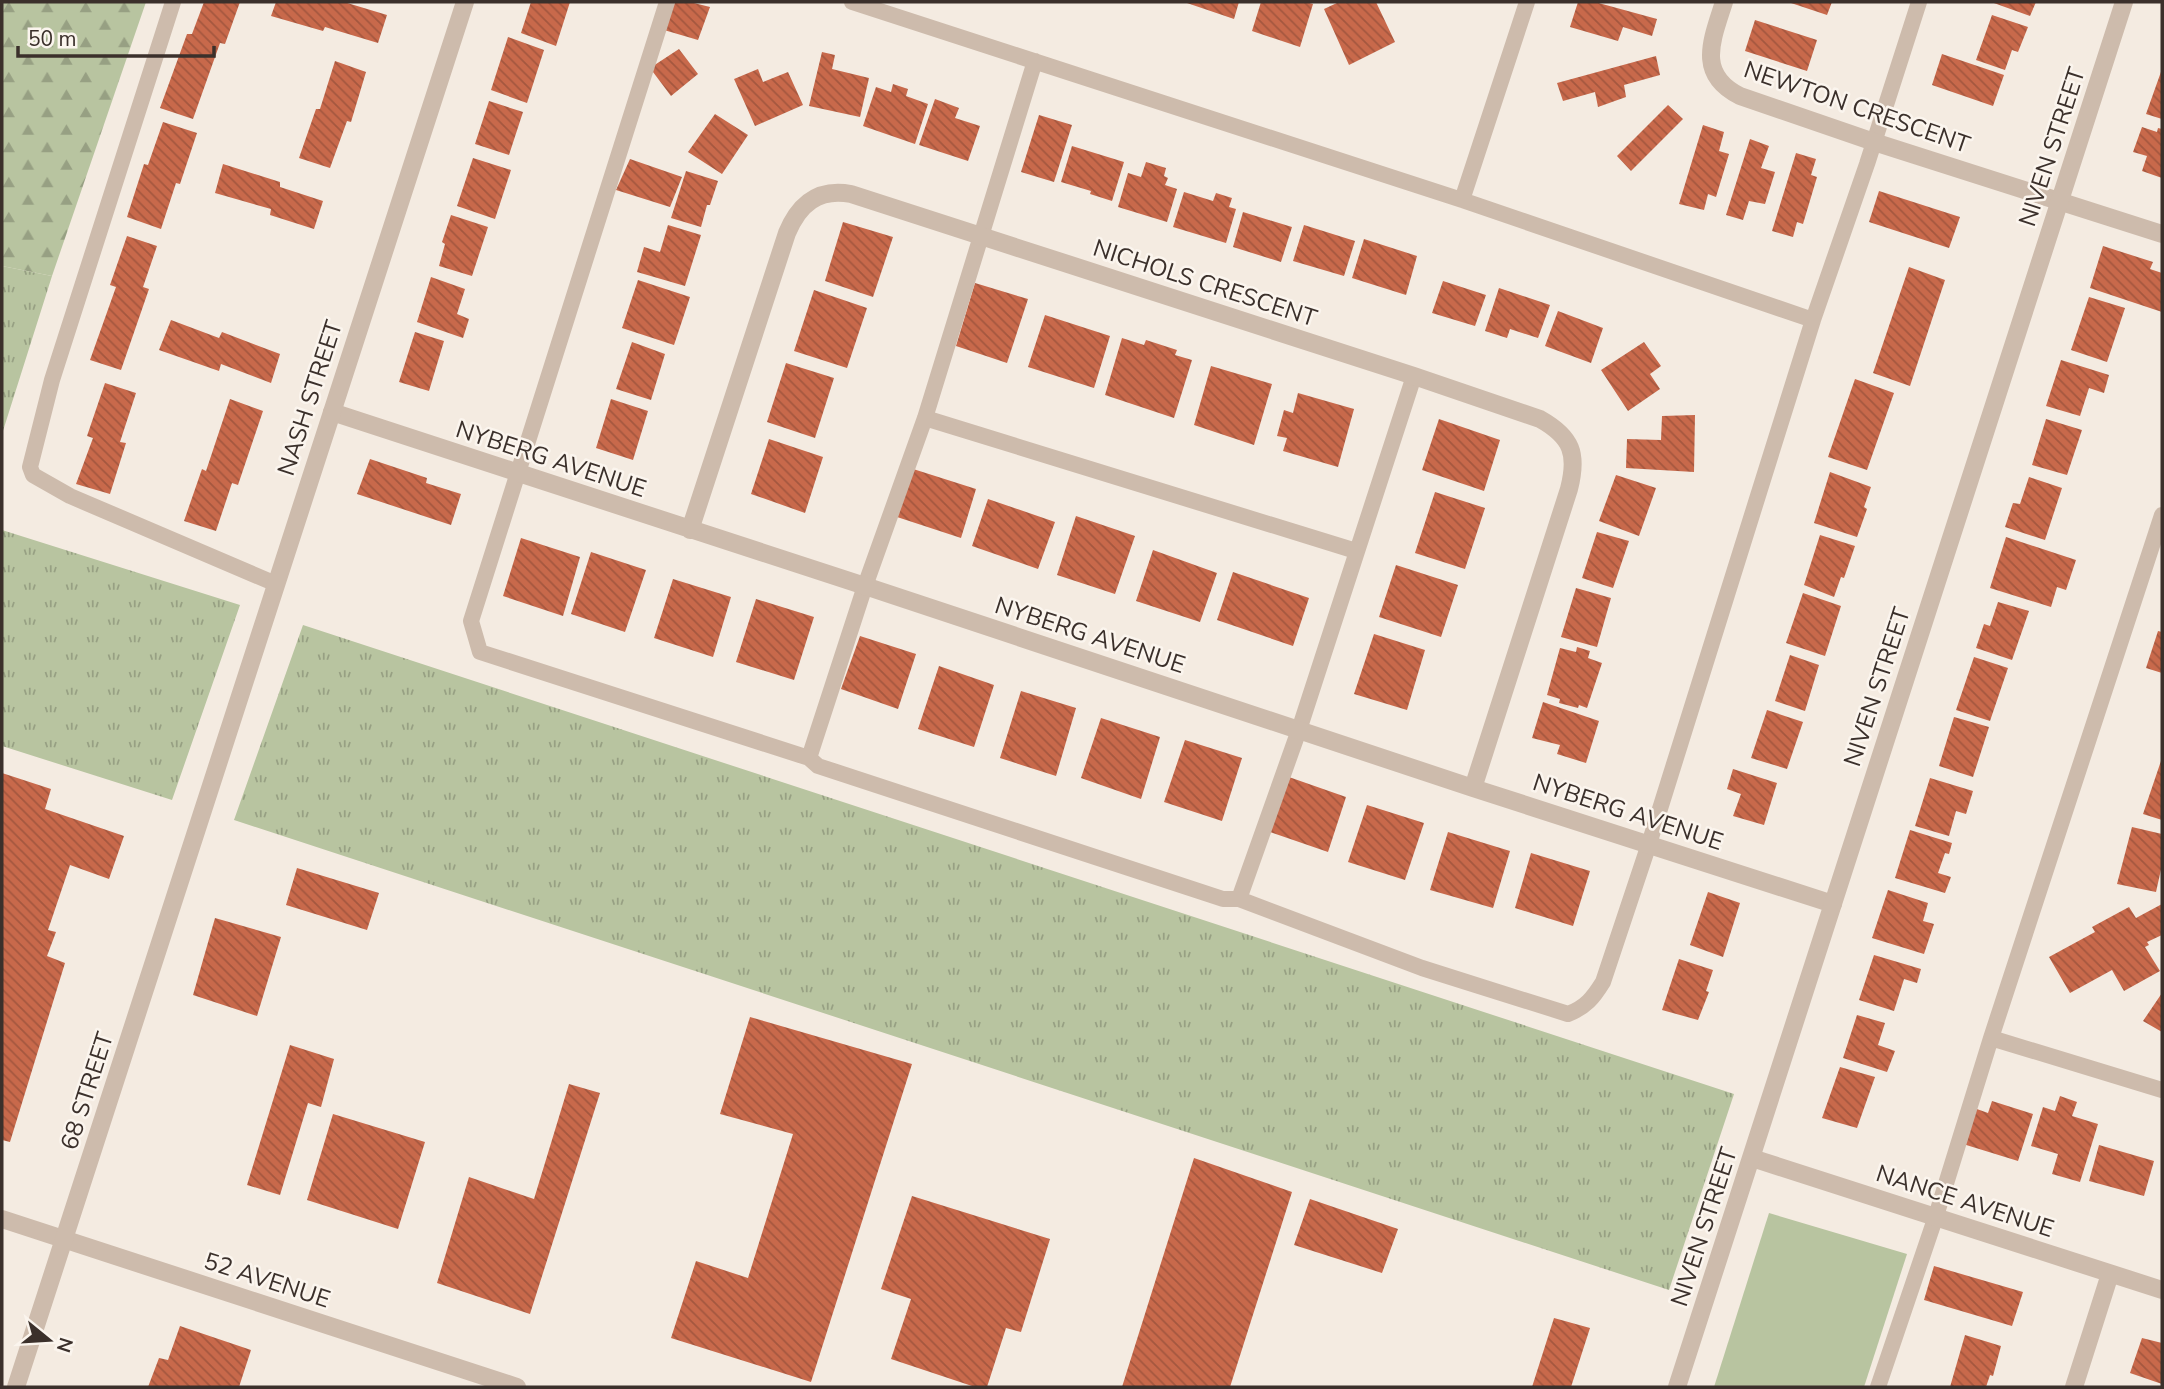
<svg xmlns="http://www.w3.org/2000/svg" width="2164" height="1389" viewBox="0 0 2164 1389" font-family="'Nunito Sans',sans-serif">
  <defs>
    <pattern id="forest-firs" width="22" height="20" patternUnits="userSpaceOnUse" patternTransform="scale(1.75)"><rect width="22" height="20" fill="#b8c4a0"/><path d="M5 1l3.5 6h-7zM16 11l3.5 6h-7z" fill="#97a083"/></pattern>
    <pattern id="park-tufts" width="24" height="20" patternUnits="userSpaceOnUse" patternTransform="scale(1.75)"><rect width="24" height="20" fill="#b8c4a0"/><path d="M3 7l-1-3M5 7V3M7 7l1-3M15 17l-1-3M17 17v-4M19 17l1-3" fill="none" stroke="#97a083"/></pattern>
    <pattern id="building-back-hatch" width="6" height="6" patternUnits="userSpaceOnUse" patternTransform="scale(1.75)"><rect width="6" height="6" fill="#c8694b"/><path d="M-1 5l2 2M0 0l6 6M5-1l2 2" fill="none" stroke="#a4573f"/></pattern>
  </defs>
  <rect width="100%" height="100%" fill="#f4ebe1"/>
  <path fill="#b8c4a0" d="M1769,1213L1907,1254L1864,1387H1714Z"/>
  <path fill="url(#forest-firs)" d="M2,2H146L52,276L2,266Z"/>
  <path fill="url(#park-tufts)" d="M2,266L52,276L2,434Z
    M2,530L240,605L172,800L2,746Z
    M303,625L1734,1094L1669,1290L234,820Z"/>
  <path fill="url(#building-back-hatch)" d="M204,2H240L225,44L220,43L193,119L160,108L187,34H192Z
    M276,2H344L387,15L378,43L325,27L323,31L271,16Z
    M531,2H570L556,46L521,33Z
    M675,2H690L710,7L698,40L664,30Z
    M1184,2H1239L1234,19Z
    M1261,2H1306L1313,4L1300,47L1252,31Z
    M1339,2H1376L1395,42L1349,65L1324,9Z
    M1578,2H1595L1657,19L1652,36L1623,27L1618,41L1570,27Z
    M1788,2H1832L1827,15Z
    M1991,2H2036L2030,16Z
    M1992,15L2028,27L2018,52L2012,50L2005,70L1976,60Z
    M1755,20L1817,40L1807,71L1745,51Z
    M508,37L544,50L527,103L491,90Z
    M679,49L698,74L671,96L650,68Z
    M822,52L835,55L832,69L869,78L860,117L809,106Z
    M1942,54L2004,75L1993,106L1932,85Z
    M1656,56L1660,75L1624,85L1626,97L1598,107L1595,92L1563,101L1557,83Z
    M335,61L366,72L351,122L347,121L330,168L299,158L316,109H320Z
    M758,69L763,82L788,72L803,105L755,126L734,79Z
    M2162,69V119L2146,114Z
    M893,84L908,89L906,96L928,104L915,144L863,126L876,87L891,92Z
    M935,99L959,108L955,118L980,126L968,161L919,145Z
    M489,101L523,112L509,155L475,144Z
    M1668,105L1683,119L1631,171L1617,156Z
    M715,114L748,135L722,174L688,152Z
    M1039,115L1072,125L1054,182L1021,172Z
    M163,122L197,133L180,184L176,183L161,229L127,217L144,164L148,165Z
    M1703,125L1724,132L1719,151L1729,154L1716,197L1708,194L1704,210L1679,204Z
    M2142,127L2157,132L2158,128L2162,129V178L2142,171L2147,156L2133,152Z
    M1750,139L1769,146L1761,168L1775,172L1765,204L1749,201L1743,220L1726,215Z
    M1072,146L1124,162L1112,201L1090,194L1091,191L1061,182Z
    M1796,153L1816,159L1811,175L1817,177L1803,224L1797,222L1793,237L1772,231Z
    M473,158L511,170L495,219L457,206Z
    M630,159L682,177L670,207L616,190Z
    M1146,162L1166,168L1164,176L1168,178L1165,185L1177,189L1167,222L1118,207L1128,173L1141,177Z
    M223,164L280,182V187L323,201L314,229L270,215L271,209L215,193Z
    M686,171L718,181L710,205H707L701,227L671,218Z
    M1879,191L1960,217L1949,248L1869,222Z
    M1184,192L1213,201L1216,193L1232,198L1229,207L1236,209L1226,243L1173,227Z
    M1243,212L1292,227L1281,262L1233,247Z
    M451,215L488,227L472,276L439,266L445,244L442,242Z
    M843,222L893,237L873,297L825,281Z
    M668,225L701,235L685,286L637,272L644,247L660,252Z
    M1304,225L1355,241L1344,276L1293,261Z
    M127,236L157,246L143,287L149,289L121,370L90,360L116,287L110,285Z
    M1364,239L1417,256L1406,295L1352,278Z
    M2103,246L2153,262L2150,269L2162,273V312L2090,288Z
    M1909,267L1945,280L1910,386L1873,373Z
    M431,277L465,289L457,314L469,319L463,338L417,322Z
    M638,280L690,297L674,345L622,328Z
    M1443,281L1486,295L1475,326L1432,313Z
    M975,283L1028,299L1007,363L956,346Z
    M1499,288L1550,305L1538,338L1510,329L1507,338L1485,331Z
    M814,290L867,308L847,368L794,351Z
    M2089,297L2125,308L2107,362L2071,350Z
    M1558,311L1603,328L1591,363L1545,346Z
    M1045,315L1110,336L1094,388L1028,367Z
    M171,320L219,338L222,332L280,354L271,383L221,364L219,371L159,350Z
    M415,332L444,341L429,391L399,382Z
    M1122,338L1144,345L1146,340L1177,350L1175,355L1192,360L1174,418L1105,395Z
    M632,342L665,354L651,400L616,389Z
    M1644,342L1661,366L1650,374L1660,389L1628,411L1601,370Z
    M2061,360L2109,375L2104,393L2089,388L2080,416L2046,406Z
    M786,363L834,378L815,438L767,422Z
    M1211,366L1272,384L1254,445L1194,425Z
    M1855,379L1894,393L1867,470L1828,457Z
    M105,383L136,393L120,442L126,443L110,494L76,484L93,438L87,436Z
    M1298,393L1354,409L1338,467L1283,451L1287,438L1277,436L1284,410L1293,413Z
    M230,399L263,411L238,485L232,483L216,531L184,521L202,469L206,471Z
    M611,399L648,411L633,460L596,448Z
    M1695,415L1694,472L1626,468L1627,439L1661,440L1662,416Z
    M1439,419L1500,440L1484,491L1422,470Z
    M2046,419L2082,430L2067,475L2032,465Z
    M769,439L823,457L805,513L751,494Z
    M370,459L427,478L426,483L461,494L451,525L357,494Z
    M910,468L976,489L961,538L894,516Z
    M1830,472L1871,487L1864,507L1867,509L1857,537L1814,523Z
    M1616,475L1656,488L1639,536L1599,521Z
    M2029,477L2062,488L2045,540L2005,527L2013,503L2020,504Z
    M1435,492L1485,508L1465,569L1415,553Z
    M988,499L1055,522L1038,569L972,546Z
    M1076,516L1135,536L1115,594L1057,575Z
    M1597,532L1629,541L1613,588L1582,578Z
    M1820,535L1855,546L1844,578L1841,577L1834,597L1804,585Z
    M2006,537L2076,560L2066,590L2057,587L2051,607L1990,588Z
    M521,538L580,557L563,616L503,596Z
    M1153,550L1217,573L1200,622L1136,601Z
    M591,552L646,570L625,632L571,614Z
    M1396,565L1458,585L1441,637L1379,617Z
    M1233,572L1309,598L1293,646L1217,620Z
    M673,579L731,597L713,657L654,638Z
    M1576,588L1611,598L1597,647L1561,637Z
    M1803,593L1841,606L1825,656L1786,643Z
    M756,599L814,617L794,680L736,662Z
    M1998,602L2029,611L2012,660L1976,648L1984,624L1990,626Z
    M2158,631L2162,632V673L2146,668Z
    M1374,634L1425,650L1407,710L1354,694Z
    M860,636L916,654L898,709L841,689Z
    M1577,647L1590,651L1588,658L1602,663L1587,708L1579,705L1578,708L1559,703L1560,699L1547,695L1560,648L1576,652Z
    M1790,655L1819,665L1805,711L1775,701Z
    M1974,657L2008,668L1990,721L1956,710Z
    M939,666L994,685L974,747L918,729Z
    M1021,691L1076,708L1056,776L1000,758Z
    M1543,702L1599,721L1586,763L1557,754L1560,745L1532,738Z
    M1767,710L1803,722L1787,769L1751,758Z
    M1954,717L1989,727L1973,777L1939,766Z
    M1101,718L1160,737L1141,799L1081,778Z
    M1185,740L1242,758L1222,821L1164,802Z
    M2162,758V820L2143,814Z
    M1733,769L1777,783L1764,825L1733,816L1741,794L1727,789Z
    M2,773L51,789L45,809L124,836L109,879L70,865L48,930L56,932L47,956L65,963L10,1142L2,1140Z
    M1286,776L1346,797L1328,852L1267,831Z
    M1930,778L1973,791L1966,814L1956,811L1949,836L1915,826Z
    M1367,805L1424,823L1405,880L1348,862Z
    M2132,827L2162,834V865L2156,892L2117,884Z
    M1910,830L1952,843L1949,854L1945,853L1938,873L1951,877L1945,893L1895,878Z
    M1448,832L1510,851L1493,908L1430,890Z
    M1531,853L1590,871L1573,926L1515,908Z
    M297,868L379,893L367,930L286,905Z
    M1888,890L1928,903L1923,921L1934,924L1924,954L1872,938Z
    M1708,892L1740,903L1723,957L1690,945Z
    M2162,904V935L2147,942L2149,945L2145,947L2160,971L2124,991L2112,970L2070,993L2049,957L2095,932L2092,927L2129,907L2136,918Z
    M215,918L281,937L257,1016L193,995Z
    M1874,955L1921,969L1917,983L1904,979L1894,1011L1859,1000Z
    M1679,959L1713,970L1706,991L1709,992L1698,1020L1662,1010Z
    M2162,993V1032L2143,1021Z
    M1857,1015L1885,1023L1878,1045L1895,1051L1887,1072L1843,1058Z
    M750,1017L912,1064L811,1382L671,1338L696,1261L748,1278L793,1134L720,1114Z
    M290,1045L334,1059L321,1107L308,1103L280,1195L247,1185Z
    M1840,1067L1875,1077L1857,1128L1822,1118Z
    M569,1084L600,1093L530,1314L437,1283L469,1177L534,1199Z
    M2060,1096L2077,1102L2072,1116L2098,1124L2080,1182L2052,1174L2058,1154L2031,1146L2043,1107L2055,1111Z
    M1992,1101L2033,1114L2018,1161L1963,1144L1974,1108L1988,1113Z
    M333,1114L425,1142L398,1229L307,1200Z
    M2099,1145L2154,1161L2144,1196L2089,1181Z
    M1194,1158L1292,1192L1230,1387H1122Z
    M912,1196L1050,1239L1021,1332L1006,1328L987,1387H975L891,1359L911,1299L881,1289Z
    M1310,1199L1398,1229L1382,1273L1294,1245Z
    M1934,1266L2023,1292L2012,1326L1924,1300Z
    M1554,1318L1590,1328L1571,1387H1532Z
    M180,1326L251,1350L239,1387H148L159,1358L168,1360Z
    M1965,1335L2001,1346L1993,1376L1990,1375L1986,1387H1950Z
    M2142,1338L2162,1343V1384L2130,1373Z"/>
  <g fill="none" stroke-linecap="round" stroke-linejoin="round">
    <path stroke="#cdbbac" stroke-width="16" d="M173,2L52,380L30,467L33,475L70,496L276,584
      M667,2L471,621L480,652L809,758L818,766L1223,899H1239L1422,968L1568,1014C1586,1007 1593,998 1603,982L1649,844L1813,320L1867,164L1919,2
      M852,2L1462,200L1813,320
      M1462,200L1527,2
      M925,418L1356,551
      M809,758L865,586L925,418L1035,61
      M1239,899L1299,730L1414,376
      M1991,1038L2162,1090
      M1878,1387L1936,1216L1991,1038L2162,515"/>
    <path stroke="#cdbbac" stroke-width="18" d="M1724,2C1712,40 1696,74 1740,96L1874,142L2162,234
      M332,412L865,586L1473,788L1833,904
      M690,530L787,233C799,204 818,188 851,194L1414,376L1540,419C1572,437 1578,454 1569,489L1473,788
      M1752,1158L2162,1290
      M2,1219L517,1387
      M2074,1387L2110,1274"/>
    <path stroke="#cdbbac" stroke-width="18" d="M16,1387L465,2
      M1677,1387L2124,2"/>
  </g>
  <g text-anchor="middle" stroke-width="5" stroke-linejoin="round" paint-order="stroke">
    <g font-size="24" fill="#3b302b" stroke="#fbf5ee">
      <text transform="translate(1857 107) rotate(19)" y="8">NEWTON CRESCENT</text>
      <text transform="translate(2052 147) rotate(-72)" y="8">NIVEN STREET</text>
      <text transform="translate(1205 283) rotate(18)" y="8">NICHOLS CRESCENT</text>
      <text transform="translate(310 398) rotate(-72)" y="8">NASH STREET</text>
      <text transform="translate(551 459) rotate(18)" y="8">NYBERG AVENUE</text>
      <text transform="translate(1090 635) rotate(18)" y="8">NYBERG AVENUE</text>
      <text transform="translate(1877 687) rotate(-72)" y="8">NIVEN STREET</text>
      <text transform="translate(1628 812) rotate(18)" y="8">NYBERG AVENUE</text>
      <text transform="translate(87 1091) rotate(-72)" y="8">68 STREET</text>
      <text transform="translate(1965 1201) rotate(18)" y="8">NANCE AVENUE</text>
      <text transform="translate(1704 1227) rotate(-72)" y="8">NIVEN STREET</text>
      <text transform="translate(267 1280) rotate(18)" y="8">52 AVENUE</text>
    </g>
  </g>
  <rect width="2164" height="1389" fill="none" stroke="#3b302b" stroke-width="7"/>
  <g transform="translate(49 1340) rotate(108)" stroke="#fbf5ee" stroke-width="5" paint-order="stroke">
  <path d="M0-5L12 26L0 18L-12 26Z" fill="#3b302b"/>
  <text y="-10" font-size="19" font-weight="bold" text-anchor="middle" fill="#3b302b">N</text>
  </g>
  <path d="M18 46v10h196v-10" fill="none" stroke="#3b302b" stroke-width="3.5"/>
  <text x="28" y="46" font-size="21" fill="#3b302b" stroke="#fbf5ee" stroke-width="5" paint-order="stroke">50 m</text>
</svg>
